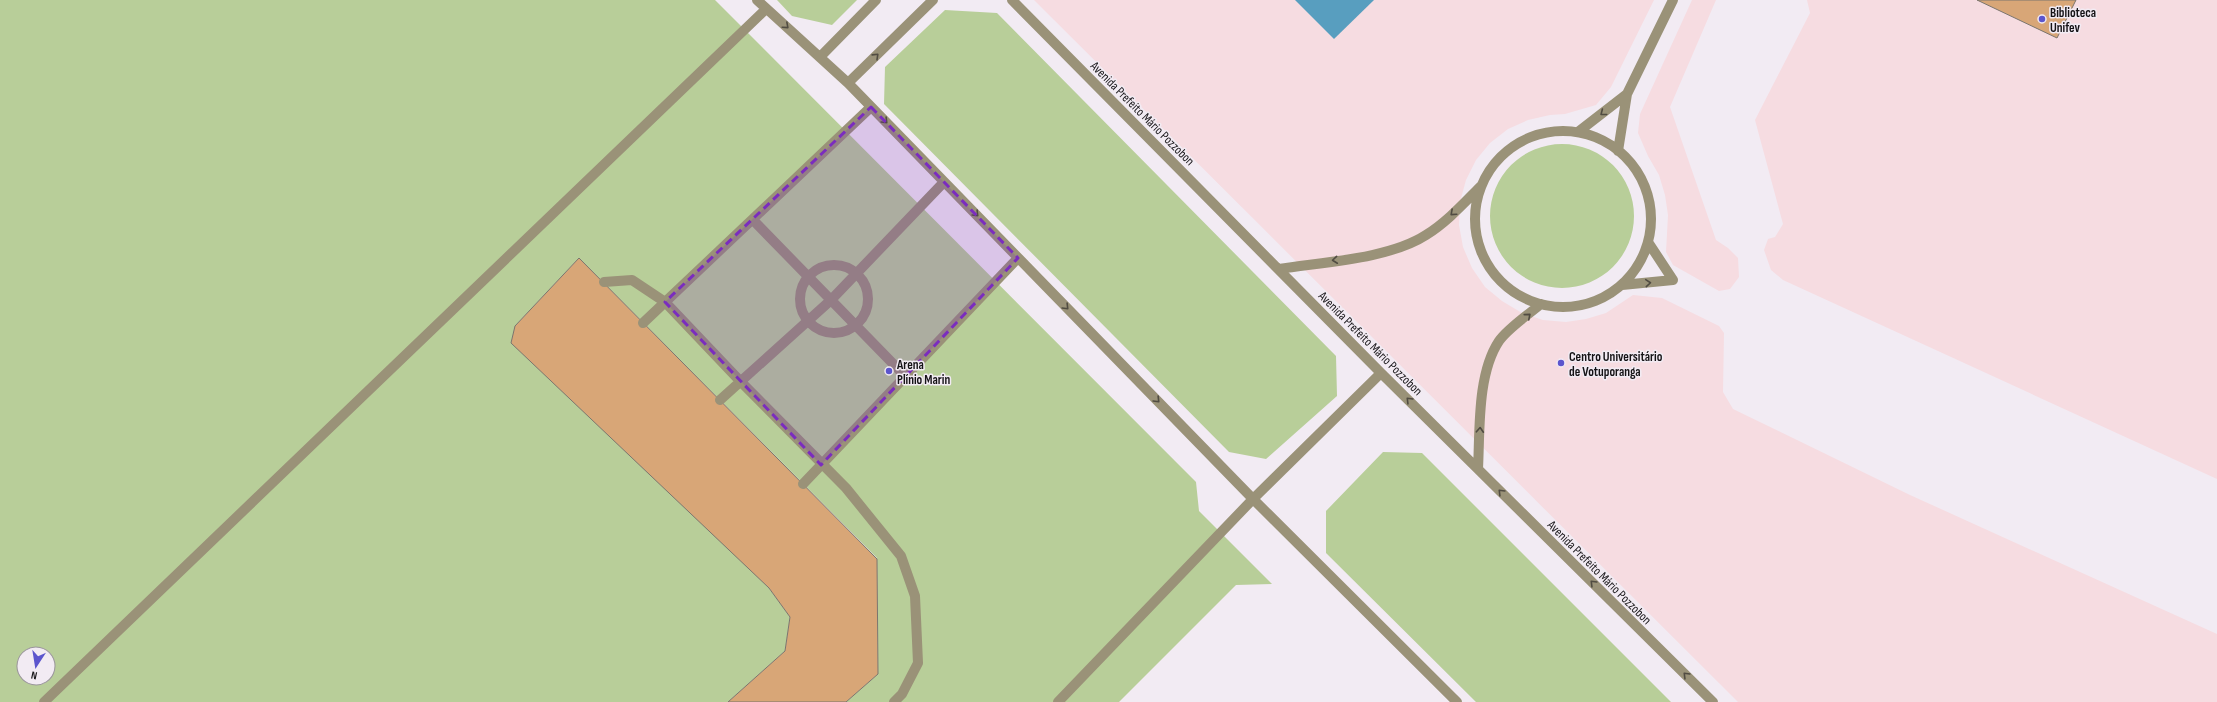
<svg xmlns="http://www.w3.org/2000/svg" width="2217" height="702" viewBox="0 0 2217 702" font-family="'Sofia Sans Condensed',sans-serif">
  <rect width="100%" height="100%" fill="#f2ebf3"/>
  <path fill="#f6dce1" d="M1034,0H1654L1611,87L1596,105L1565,114L1550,115L1528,120L1508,129L1490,143L1476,160L1466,180L1460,202L1459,225L1463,247L1472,268L1485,287L1502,301L1522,313L1543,320L1566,322L1586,319L1606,313L1633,295L1662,298L1719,326L1724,333L1723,392L1733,409L1910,495L2217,634V702H1738Z
    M1692,0H1716L1670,107L1716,240L1728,248L1738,258L1739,277L1730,289L1719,291L1673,265L1666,252L1668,215L1665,195L1659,175L1648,156L1638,133L1640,114Z
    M1807,0H2217V479L1783,280L1771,270L1764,250L1768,239L1775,237L1783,224L1755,120L1810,13Z"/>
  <path fill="#b8ce99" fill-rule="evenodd" d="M0,0H715L1196,482L1199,511L1272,584L1236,585L1119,702H846L878,674L877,558L579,258L515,326L769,588L790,617L785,651L728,702H0ZM24,654H48V678H24Z
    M777,0H857L832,25L792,16Z
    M945,10L997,13L1336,356L1337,396L1266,459L1229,452L884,104L885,67Z
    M1490 216a72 72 0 1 1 144 0a72 72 0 1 1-144 0Z
    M1383,452L1422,453L1671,702H1476L1326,553V511Z"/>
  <path fill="#589ebf" d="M1295,0H1374L1334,39Z"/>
  <path fill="#d8a677" stroke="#7b756e" d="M1977,0H2076L2057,38Z
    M579,258L877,559L878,674L846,702H728L785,651L790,617L769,588L511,343L515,326Z"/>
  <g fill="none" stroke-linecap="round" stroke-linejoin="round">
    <path stroke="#9a9278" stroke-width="10" d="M757,0L848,83L1253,499L1457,702
      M1012,0L1381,373L1713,702
      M820,57L876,0
      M848,83L933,0
      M1475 219a88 88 0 1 1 176 0a88 88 0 1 1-176 0Z
      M1578,132L1627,94
      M1618,151L1627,94L1673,0
      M753,220L906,377
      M800 299a34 34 0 1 1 68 0a34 34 0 1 1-68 0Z
      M1279,269C1323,262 1389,259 1426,235C1447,222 1464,203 1481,186
      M604,282L632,280L665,302L741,382L846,488L901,556L915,596L918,663L902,694L894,702
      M1622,285L1673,280L1648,242
      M643,323L871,107
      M720,400L831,300L944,182
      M1478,469C1480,430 1477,374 1499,341C1508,328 1529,314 1541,304
      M803,484L1018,258
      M44,702L766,9
      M1058,702L1253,499L1381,373"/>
  </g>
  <defs><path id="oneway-chevron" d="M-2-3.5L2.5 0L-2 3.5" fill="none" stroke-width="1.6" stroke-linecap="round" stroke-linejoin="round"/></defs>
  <g stroke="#514c42">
    <use href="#oneway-chevron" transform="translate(786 26) rotate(42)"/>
    <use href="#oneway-chevron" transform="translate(876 56) rotate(-44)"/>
    <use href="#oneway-chevron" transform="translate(1603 113) rotate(142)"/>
    <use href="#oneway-chevron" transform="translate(885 121) rotate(46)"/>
    <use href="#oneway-chevron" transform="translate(1453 213) rotate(138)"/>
    <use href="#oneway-chevron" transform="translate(976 214) rotate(46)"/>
    <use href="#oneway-chevron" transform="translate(1335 260) rotate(174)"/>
    <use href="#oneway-chevron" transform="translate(1648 283) rotate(-5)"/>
    <use href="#oneway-chevron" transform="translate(1066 307) rotate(46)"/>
    <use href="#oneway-chevron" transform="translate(1528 316) rotate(-41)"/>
    <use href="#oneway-chevron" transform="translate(1157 400) rotate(46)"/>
    <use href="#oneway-chevron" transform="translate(1409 400) rotate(-135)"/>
    <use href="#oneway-chevron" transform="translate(1480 430) rotate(-87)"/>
    <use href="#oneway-chevron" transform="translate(1501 492) rotate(-135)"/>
    <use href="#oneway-chevron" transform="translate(1593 583) rotate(-135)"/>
    <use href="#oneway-chevron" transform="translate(1686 675) rotate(-135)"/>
  </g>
  <path fill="#7b2cbf" fill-opacity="0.2" stroke="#7b2cbf" stroke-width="3" stroke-dasharray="8 5" stroke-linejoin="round" d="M871,107L1018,258L821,465L665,302Z"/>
  <g fill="#5c55cd" stroke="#f2ebf3" stroke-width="1.5">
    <circle cx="2042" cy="19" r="4"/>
    <circle cx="1561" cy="363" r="4"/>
    <circle cx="889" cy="371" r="4"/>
  </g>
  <g text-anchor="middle" stroke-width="3" stroke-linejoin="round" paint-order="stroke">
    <g font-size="13" font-weight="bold" fill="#151316" stroke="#f2ebf3" text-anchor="start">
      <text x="2050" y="17">Biblioteca<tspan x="2050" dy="15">Unifev</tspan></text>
      <text x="1569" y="361">Centro Universitário<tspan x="1569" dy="15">de Votuporanga</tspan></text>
      <text x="897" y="369">Arena<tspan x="897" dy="15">Plínio Marin</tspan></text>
    </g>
    <g font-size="13" fill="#151316" stroke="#f2ebf3">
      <text transform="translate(1143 113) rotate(45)" y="5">Avenida Prefeito Mário Pozzobon</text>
      <text transform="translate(1371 343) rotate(45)" y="5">Avenida Prefeito Mário Pozzobon</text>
      <text transform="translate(1600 572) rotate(45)" y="5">Avenida Prefeito Mário Pozzobon</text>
    </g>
  </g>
  <g transform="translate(36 666) rotate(192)"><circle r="19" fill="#f2ebf3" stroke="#9a959b"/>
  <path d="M0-3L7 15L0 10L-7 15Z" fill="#5c55cd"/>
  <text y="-6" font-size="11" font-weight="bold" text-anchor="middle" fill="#151316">N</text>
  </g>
</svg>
